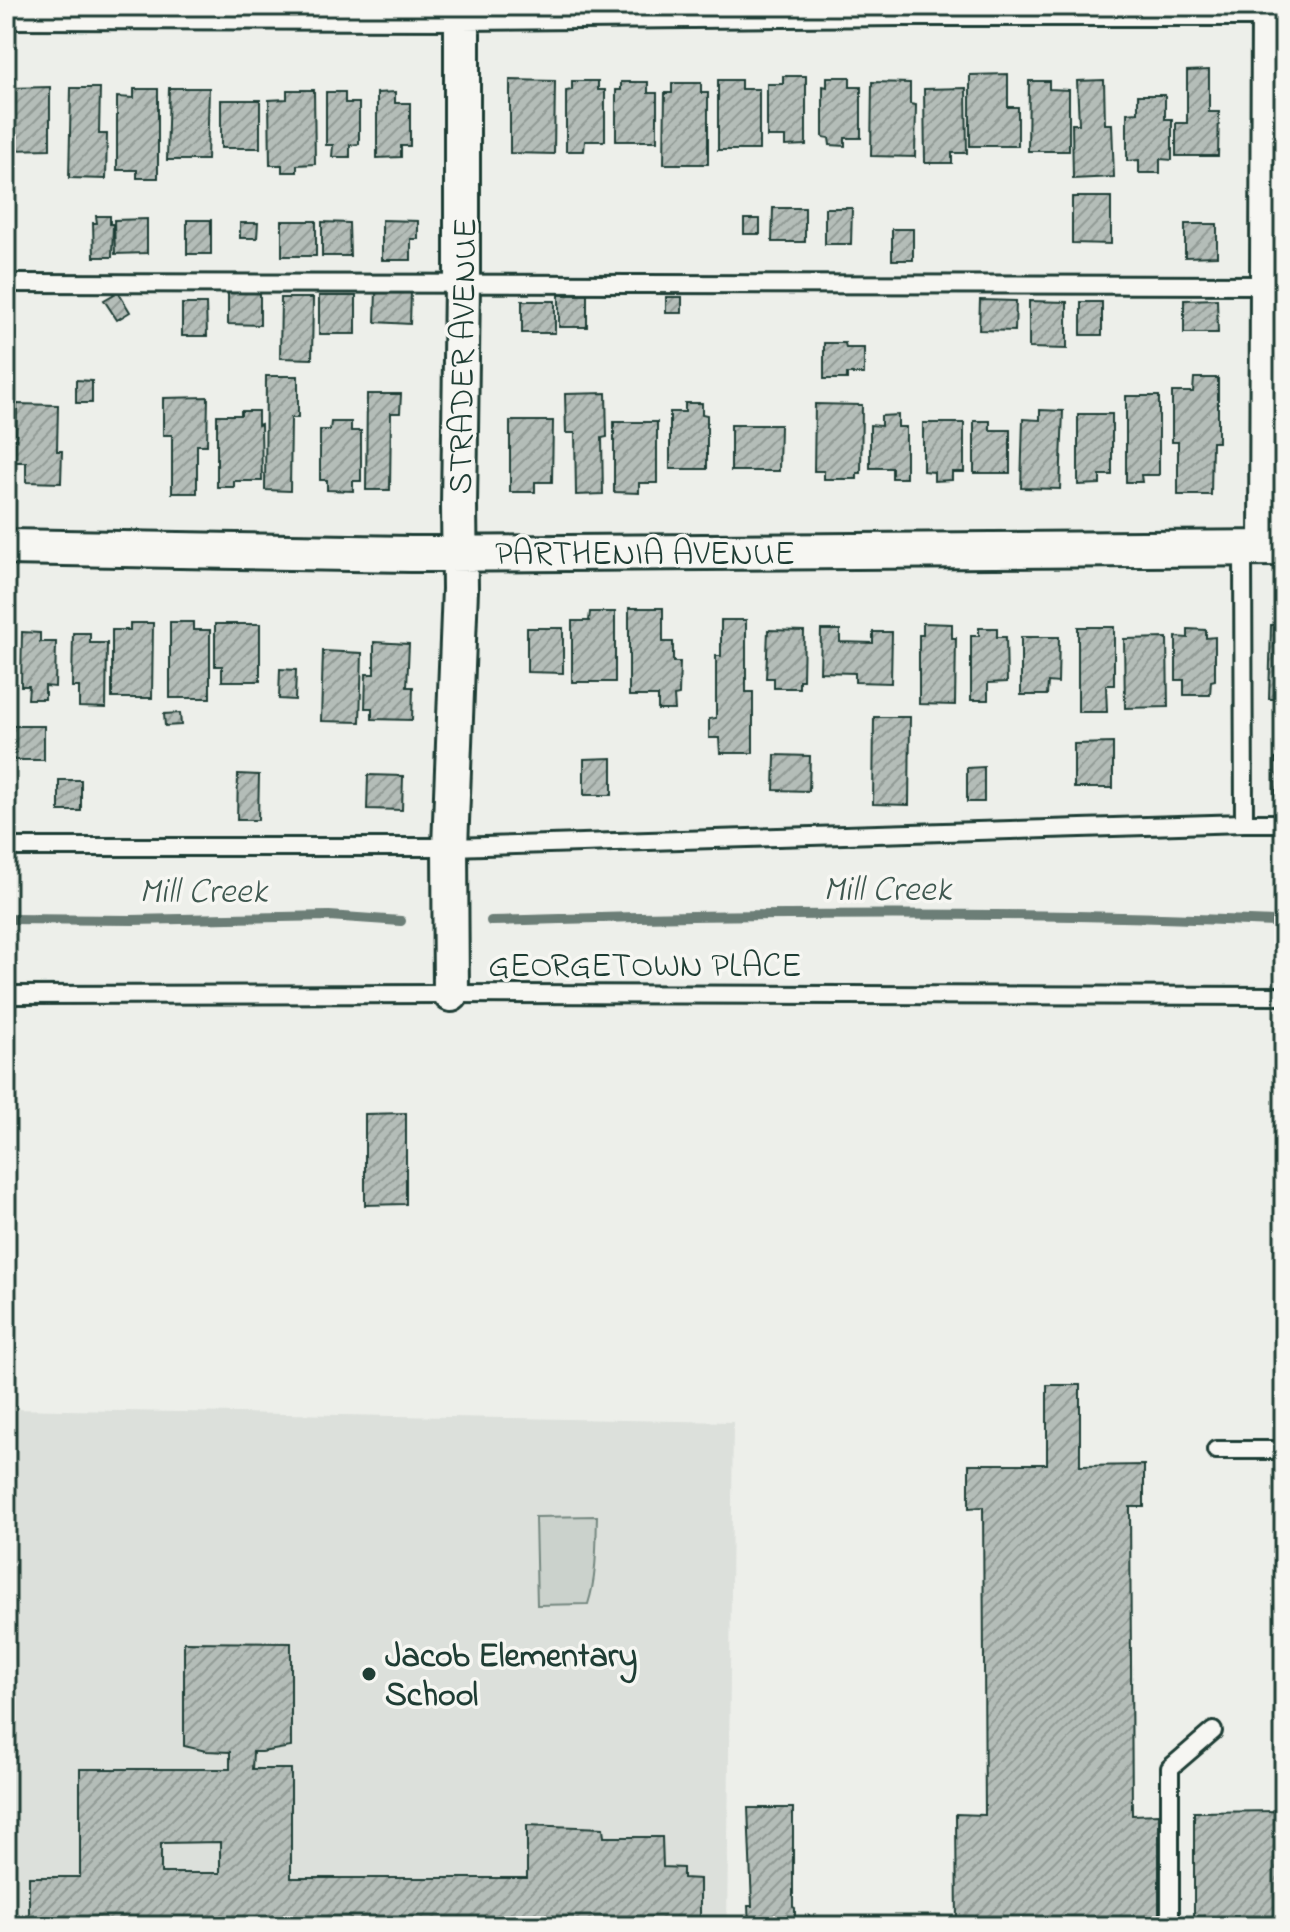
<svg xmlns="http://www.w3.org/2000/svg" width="1290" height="1932" viewBox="0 0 1290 1932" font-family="'Indie Flower',sans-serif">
  <defs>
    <pattern id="building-hatch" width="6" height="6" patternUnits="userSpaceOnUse" patternTransform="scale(2)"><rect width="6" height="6" fill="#b4bdb8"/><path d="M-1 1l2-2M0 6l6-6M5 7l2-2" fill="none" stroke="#929b96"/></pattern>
  </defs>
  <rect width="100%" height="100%" fill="#edefea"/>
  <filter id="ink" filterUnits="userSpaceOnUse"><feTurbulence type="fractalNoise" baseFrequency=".0125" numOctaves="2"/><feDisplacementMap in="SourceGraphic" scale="16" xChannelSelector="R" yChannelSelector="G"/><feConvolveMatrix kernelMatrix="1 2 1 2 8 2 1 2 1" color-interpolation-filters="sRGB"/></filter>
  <g filter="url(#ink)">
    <path fill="#dce0db" d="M7,1409L733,1422L727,1926H11Z"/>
    <path fill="#cbd2cc" stroke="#758880" stroke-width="2" d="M597,1516C596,1546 597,1576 588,1604L537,1605L535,1517Z"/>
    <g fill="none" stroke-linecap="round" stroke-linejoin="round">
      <path stroke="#6c7e77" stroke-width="10" d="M6,919L132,920L329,916L401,921
        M491,921C752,913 1014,911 1275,922L1284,924"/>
    </g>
    <path fill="url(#building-hatch)" stroke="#1f3d34" stroke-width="2" fill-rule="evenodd" d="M1209,70V112H1219L1218,156H1176V123H1187V71Z
      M1008,74V107H1018V146H970V75Z
      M783,76H806V145L785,146V137H767V84H783Z
      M827,77H850V87H861V138H845V146L830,145L829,138L823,137V86L827,87Z
      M510,80L555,81L554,154L510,153Z
      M718,80H741V89H759V150H718Z
      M1104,80L1105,124H1112L1114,177L1073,179L1072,124H1079L1077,81Z
      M572,81H598V90H605V141H585L584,151H566V91L572,90Z
      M1029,81H1049V89L1069,90V151H1028Z
      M621,82H648V93H657V141H616V90H621Z
      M872,82L910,83V104L916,105L915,157L871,156Z
      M672,83H701V93H708V164H664L665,93H672Z
      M50,87V149L10,150V88Z
      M71,88H100L99,134H107L106,179L69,178Z
      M169,88H209L207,160H167Z
      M966,88L967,153H952V163H925L924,89Z
      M134,89H158V178H137V170H117V97L134,98Z
      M287,90H314L315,164L297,165V172H282V165H270L269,100L287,99Z
      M326,92H345V103H359V144L350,145V157H332L333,145H326Z
      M395,92V103H410V146H401V157L377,158V93Z
      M1138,95H1165V119H1172V160L1160,159V173H1139V160L1127,161V113L1138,112Z
      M221,100H260V148H221Z
      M1072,197H1111V244L1072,243Z
      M773,208H805V242H772Z
      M825,208H852L851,244H825Z
      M96,216H110V224H113L112,257H94L93,223H97Z
      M147,219V253L115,254L114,220Z
      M744,219H760V234H744Z
      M187,220H211V254H187Z
      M382,220L418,221V239H411V260H382Z
      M282,221H316V256H282Z
      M322,222L349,223L350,256H322Z
      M240,223H258L257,238H240Z
      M1185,224H1217V256L1185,257Z
      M892,229H913V260H892Z
      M228,288H260V325L228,324Z
      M376,290L411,292L410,324L375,322Z
      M118,292L130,312L117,320L104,300Z
      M559,295H587V327H559Z
      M319,296H356V334H319Z
      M666,297H682V313H666Z
      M281,298H313L312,359L280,358Z
      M1217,299L1218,333H1184V300Z
      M980,300L1016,301L1015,331L979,330Z
      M522,301H555V333H522Z
      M1029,301L1067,302V349L1029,348Z
      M1081,302H1102V335H1081Z
      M182,304H206L207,336H182Z
      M824,343H845L846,348H864V374H847V379H824Z
      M266,376H298V418H291L290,491L265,490Z
      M1194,378H1218V442H1212L1211,495H1178V442H1172V392H1193Z
      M76,380L92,381V403H76Z
      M606,393L607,437L602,438L603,494L576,495L575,433H566L565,394Z
      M367,394H401L400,413H391L390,490H366Z
      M1126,396H1159V475H1141L1142,482H1126Z
      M208,397L207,445H197V493H172V435H163V398Z
      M685,403H702V414L707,415V469H670V412H685Z
      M17,404L58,405L57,451H62L61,483L26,482V462H15Z
      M815,404L862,405L861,473H857V479H824V471H814Z
      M1040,410L1063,411L1060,489L1021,488L1023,419L1040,420Z
      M241,411H258V425L261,424L262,481H234V487H217V415H241Z
      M1078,414H1112V475H1100V484L1078,485Z
      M898,415V427H906V478H892V468H870V425L881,426V416Z
      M510,421H553L552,482H535V492H510Z
      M974,421H990V430H1010V473H974Z
      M331,422H351V431H361V481H353V491L327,490V480H320V430H330Z
      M614,422H657V483H639V493L614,492Z
      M923,423H964V472H952V480L934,481V472L923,471Z
      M731,425H780L779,471H731Z
      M629,608H663V642H673V662H680L679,695L674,696L675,710H658V696H629Z
      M590,612H615V682H572V621H589Z
      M721,620H746V692H753V753H720L719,738H709V719L716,718V656H721Z
      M170,622H193V630H210V698H170Z
      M130,623H153L152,698H112V630H130Z
      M923,623L952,624V638H956L955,705L919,704V635H923Z
      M215,624H260V681H222V666H215Z
      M1271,625H1284V699H1269Z
      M1078,627H1114V685H1106L1107,712H1078Z
      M527,628H563V673L527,672Z
      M979,628H997V637H1006L1007,682L988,683V700H971V636H979Z
      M1188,629L1206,630V638L1215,637V680L1211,681L1210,695H1184V680H1176V637L1188,638Z
      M768,630L804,631L803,680H799V688H774V678H766Z
      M821,630H840V642L873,643V632H892L891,683L855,682V673L820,672Z
      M22,632L40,633V642H56L55,687L45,686V699H28L29,686H21Z
      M73,633H90V643H107L106,708L79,707V687H72Z
      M1021,637H1059L1058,683L1048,682L1047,695H1021Z
      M1167,638L1168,707L1125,708L1124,639Z
      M374,642L409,644L407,687H413L412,720L372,719V708H365L366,674H374Z
      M323,651L362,653L360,722L321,721Z
      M280,669L296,670L295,700L279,699Z
      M180,713L181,725L165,726L164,714Z
      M874,717H910L909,805L873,804Z
      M11,726H44V760H11Z
      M1113,743V788H1074V744Z
      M775,755L810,756L809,791L774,790Z
      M612,758V795H584V759Z
      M1284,758V797H1275V759Z
      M984,767V802H967V768Z
      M238,774L259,775L258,820H237Z
      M368,775L403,776L402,810L367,809Z
      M59,780H81V811H59Z
      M406,1113V1204L365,1205V1114Z
      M1047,1385H1080V1466L1144,1465V1507H1130L1132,1815L1159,1814V1926H957L956,1814L985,1815L983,1507L969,1508V1464H1047Z
      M184,1642L291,1643V1747L262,1752H253L252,1769H291V1878H527V1825L603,1828L604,1837H662L663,1867L683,1868V1878L700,1879V1926H29V1877H80V1769H230V1752L206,1751L184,1746ZM220,1842V1873H161V1843Z
      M748,1808H793V1907L795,1908V1926H749L748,1906H752Z
      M1284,1811V1926H1194V1812Z"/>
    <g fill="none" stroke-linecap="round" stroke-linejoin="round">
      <defs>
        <path id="service" d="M6,283L1270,285
          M1244,823H1284
          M6,847H450L1244,823L1243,548
          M6,995L451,994L1284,996
          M1216,1450H1284
          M1170,1926V1768L1213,1731"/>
        <path id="minor" d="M6,11L462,12L904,8H1284
          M6,547L411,554L1284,548
          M1267,548L1269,6
          M451,994L450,847L460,589L459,506L462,284V6"/>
      </defs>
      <use href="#service" stroke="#1f3d34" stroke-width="22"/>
      <use href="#minor" stroke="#1f3d34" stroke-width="40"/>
      <use href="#service" stroke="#f6f6f2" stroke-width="16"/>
      <use href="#minor" stroke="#f6f6f2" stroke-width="34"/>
    </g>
  </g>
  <circle fill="#1f3d34" stroke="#f6f6f2" stroke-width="3" cx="369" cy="1674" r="8"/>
  <g text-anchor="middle" stroke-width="7" stroke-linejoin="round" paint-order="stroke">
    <g font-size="34" fill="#1f3d34" stroke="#f6f6f2">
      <text transform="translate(461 356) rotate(-89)" y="12">STRADER AVENUE</text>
      <text x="645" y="564">PARTHENIA AVENUE</text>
      <text x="645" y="976">GEORGETOWN PLACE</text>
    </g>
    <g font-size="34" font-weight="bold" fill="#1f3d34" stroke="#f6f6f2" text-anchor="start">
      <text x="385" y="1666">Jacob Elementary<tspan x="385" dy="39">School</tspan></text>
    </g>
    <g font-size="36" font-style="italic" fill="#3f5850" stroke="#f6f6f2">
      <text x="887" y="900">Mill Creek</text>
      <text x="203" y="902">Mill Creek</text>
    </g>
  </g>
  <rect width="1290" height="1932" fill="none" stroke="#f6f6f2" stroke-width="32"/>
  <rect x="16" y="16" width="1258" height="1900" fill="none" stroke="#1f3d34" stroke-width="3" filter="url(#ink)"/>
</svg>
